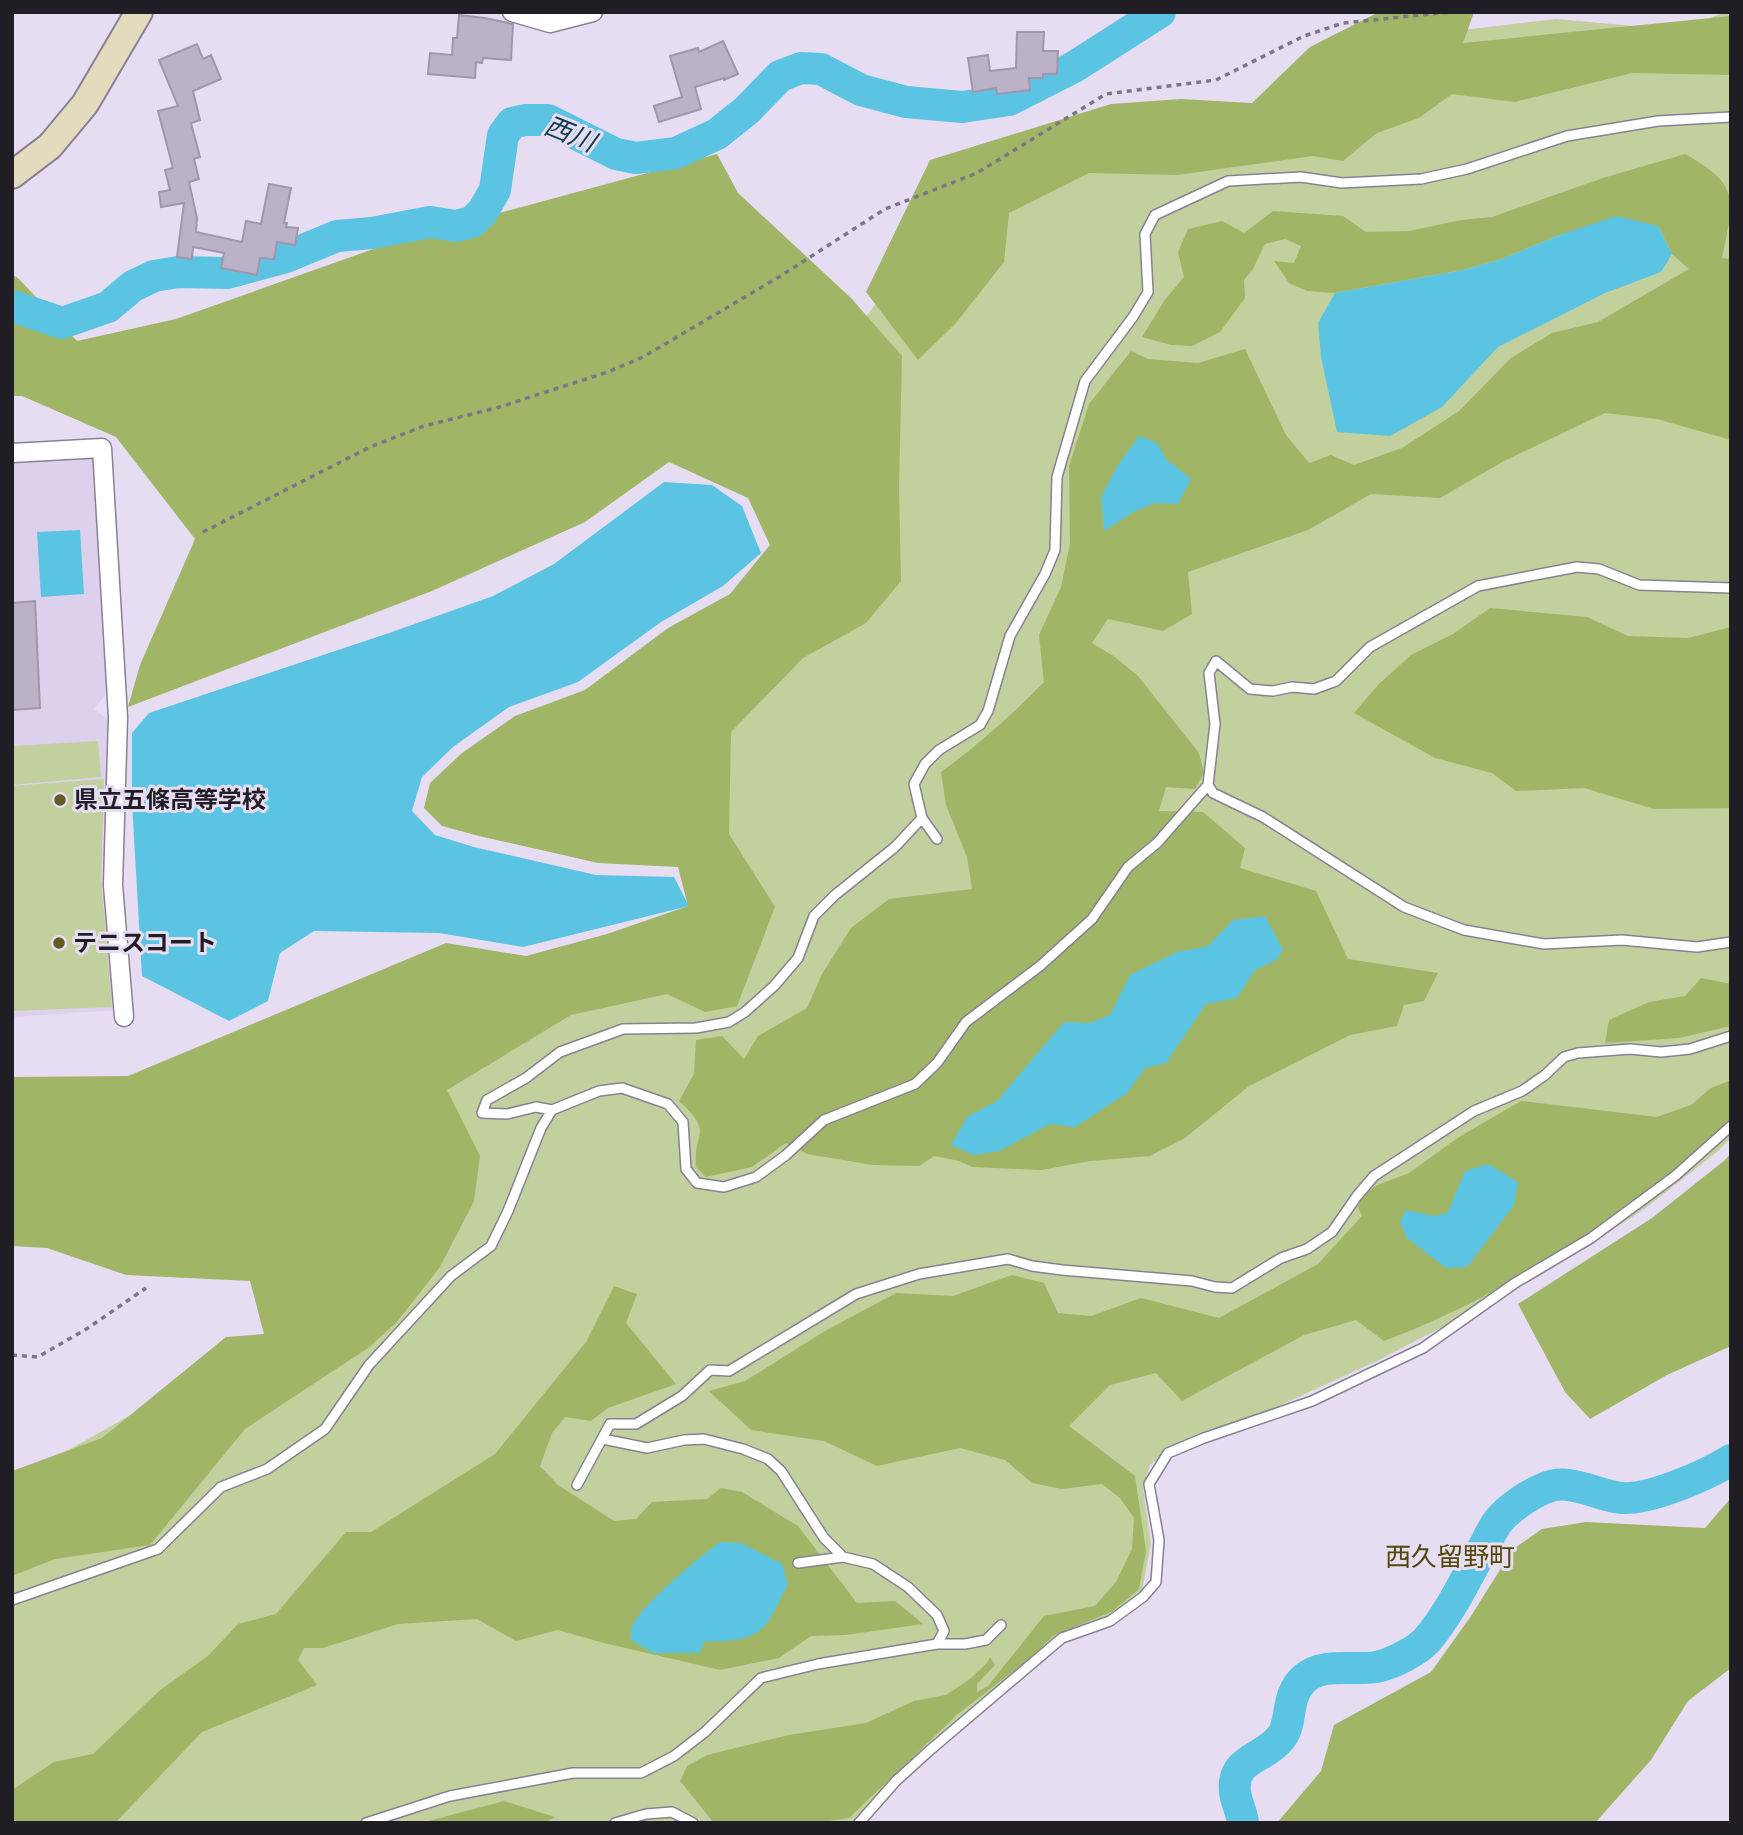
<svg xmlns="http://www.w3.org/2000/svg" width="1743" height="1835" viewBox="0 0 1743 1835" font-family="Rubik,'Noto Sans JP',sans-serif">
  <rect width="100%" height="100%" fill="#e6ddf3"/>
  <path fill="#ddd0ed" d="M87,453L97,461L109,664L105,695L94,709L111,722L118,1010L12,1017V463H16L15,456Z"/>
  <path fill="#c1d09c" d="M1725,12H1731V1138L1718,1151L1643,1210L1540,1276L1379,1360L1261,1414L1173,1447L1150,1465L1143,1487L1151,1544L1142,1590L1110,1616L1051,1640L951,1728L865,1823H12V1482L267,1338L433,1034L719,926L646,807L775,647L857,329L906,263L1035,163L1306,120L1388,39L1556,19L1679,30Z
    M98,741L101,777L12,785V746Z
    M104,779L101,879L112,1007L12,1011V786Z"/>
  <path fill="#a1b567" d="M1379,12H1474L1463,43L1731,16V75L1632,73L1515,102L1452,94L1419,118L1377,133L1343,161L1313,156L1177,175L1089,173L1009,213L1004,262L956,323L918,360L866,292L930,160L1111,104L1181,99L1252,103L1310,47Z
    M717,154L738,193L851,298L902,356L899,487L901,581L866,623L803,658L731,732L729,834L775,907L737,1006L705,1012L667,994L571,1015L447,1090L480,1156L474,1201L440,1267L397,1322L368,1348L245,1429L150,1545L55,1559L12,1576V1471L102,1438L226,1337L264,1334L250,1281L126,1275L47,1248L12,1246V1077L128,1076L446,943L526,956L607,934L688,906L678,867L598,863L479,836L442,826L424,808L430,783L462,753L515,716L585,690L668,628L730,594L770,545L748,498L669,462L585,522L432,591L128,707L140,665L195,539L116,437L22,396H12V274L19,279L77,341L176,319L396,241Z
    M1685,154C1741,185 1734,200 1722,258L1731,259V440L1657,419L1605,413L1504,461L1440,498L1371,494L1308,530L1188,572L1192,614L1163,631L1108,619L1092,643L1115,657L1138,676L1199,753L1204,773L1195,789L1166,787L1159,811L1203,812L1245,848L1240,868L1316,891L1348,959L1438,973L1424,1001L1404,1005L1397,1026L1350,1035L1249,1086L1185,1138L1150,1156L1090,1161L1042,1170L972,1167L959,1161L934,1156L919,1166L873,1165L807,1154L786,1143L752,1167L706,1177L696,1167C693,1128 715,1135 679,1101L694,1074L696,1040L722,1036L744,1059L758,1036L807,1008L822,974L851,928L889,899L972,889L967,857L946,805L941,772C978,745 1012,715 1044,682L1039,635L1061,587L1070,544L1069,466L1089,404L1131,351L1148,359L1198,363L1245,349L1286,435L1309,463L1331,455L1354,465L1402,448L1459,411L1511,358L1552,333L1598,322L1689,269L1672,254L1658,226L1562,234L1502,259L1463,270L1335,293L1307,291L1289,283L1274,261L1294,263L1301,246L1285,239L1265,244L1253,269L1244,280L1245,298L1220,332L1192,346L1171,345L1142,337L1164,301L1184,277L1178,252L1188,229L1222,221L1244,233L1273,211L1343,216L1366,232L1409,231L1461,220L1492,217L1603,178Z
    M1490,608L1587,617L1628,636L1688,638L1731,627V808L1654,809L1584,788L1516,791L1492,773L1435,758L1354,713L1379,684L1411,655L1453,634Z
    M1701,978L1731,984V1026L1679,1038L1605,1043L1609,1020L1649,1002L1685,996Z
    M1731,1080V1123C1711,1140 1691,1159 1670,1175C1584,1242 1486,1303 1384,1341L1356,1320L1304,1335L1182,1401L1156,1373L1110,1385L1069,1426L1135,1476L1146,1551L1139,1589L1113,1611L1053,1636L1033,1656L958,1714L849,1818L816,1823H714L680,1781L687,1766L707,1755L789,1735L866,1723L914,1701L946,1695L970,1679L987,1663L990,1657L995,1665L977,1684V1692L988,1686L1044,1616L1095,1606L1116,1582L1132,1549L1134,1518L1120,1498L1102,1484L1062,1489L1032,1483L1005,1460L960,1448L877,1466L824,1441L751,1430L709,1391L745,1381L825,1331L896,1293L953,1296L1012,1275L1044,1283L1058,1313L1091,1316L1141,1298L1219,1318L1318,1264L1362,1216L1358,1207L1362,1197L1375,1186L1409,1173L1459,1137L1521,1101L1657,1117L1691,1105L1711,1088Z
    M1731,1153V1346L1667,1375L1590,1419L1565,1392L1518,1304L1652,1218L1725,1160Z
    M614,1286L637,1294L626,1323L676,1384L608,1408L591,1421L565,1417L552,1433L540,1466L558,1485L614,1521L636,1519L652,1502L707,1499L721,1488L742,1492L798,1526L857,1603L895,1601L923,1624L846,1635L811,1636L779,1658L720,1670L604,1643L558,1630L516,1641L477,1619L398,1624L323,1648H304L298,1660L317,1685L202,1732L117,1821L12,1823V1790L54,1762L93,1754L159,1691L209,1655L238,1624L276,1614L346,1532H371L495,1454L586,1342Z
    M1731,1498V1668L1688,1701L1651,1760L1595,1823H1277L1321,1771L1334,1725L1431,1672L1471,1616L1513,1549L1542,1529L1586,1522L1705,1528Z
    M504,1801L555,1817L544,1823H421Z"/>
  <path fill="#5cc4e3" d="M1617,216L1658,226L1672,254L1661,272L1605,293L1498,347L1442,407L1390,436L1337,432L1321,357L1318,323L1335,293L1463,270L1502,259L1562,234Z
    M1139,436L1157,443L1166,459L1191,479L1178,504L1155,503L1135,511L1104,531L1101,497L1118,465Z
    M664,482L712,485L742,506L761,553L723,586L661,622L578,682L509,707L453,747L422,777L412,811L435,835L474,847L596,875L674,877L689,906L523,947L439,933L314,931L280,953L268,1001L229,1021L142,976L132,803V733L149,713L392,632L493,596L554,564Z
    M80,530L84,594L41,597L37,532Z
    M1265,916L1283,950L1276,960L1255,970L1237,998L1206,1004L1166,1063L1145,1068L1127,1093L1075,1127L1050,1124L999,1151L974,1155L951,1145L967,1117L997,1101L1064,1022L1090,1023L1110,1015L1130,975L1177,952L1208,946L1233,920Z
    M1488,1164L1518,1182L1514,1205L1467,1267L1446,1268L1407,1238L1400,1222L1406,1210L1435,1216L1448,1212L1465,1171Z
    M720,1542L741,1543L782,1564L788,1585C781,1596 773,1616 766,1624C752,1642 725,1642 705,1641L699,1653H653L631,1640C631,1634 630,1629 633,1624C647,1600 697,1559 720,1542Z"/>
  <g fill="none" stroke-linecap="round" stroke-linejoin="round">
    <path stroke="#5cc4e3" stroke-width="32" d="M12,306L62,323L108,307L133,286L154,276L178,272L227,273L286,257L337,236L372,233L430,222L456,226L472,222L483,211L495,190L503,135L512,123L525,120H548L616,154L636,158L676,153L717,134L747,110L780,76L801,68L821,69L861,90L906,102L962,107L1009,100L1074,67L1160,12
      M1243,1823C1242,1812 1236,1802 1235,1792C1231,1757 1265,1760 1282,1736C1293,1721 1285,1695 1305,1678C1324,1662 1353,1671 1376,1667C1392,1664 1417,1651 1427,1640C1450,1613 1465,1580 1482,1550C1488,1540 1493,1526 1501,1518C1512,1506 1530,1494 1545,1488C1570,1477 1597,1496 1622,1498C1650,1500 1707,1475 1731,1460"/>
  </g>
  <path fill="#bbb2c7" stroke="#a097ab" stroke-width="2" d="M459,15L485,18L513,24L511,60L483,58L482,63L476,62L475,78L428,74L430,53L452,55L453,38H457Z
    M1017,32H1044L1043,51H1058L1057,74H1043V78H1029L1030,90L997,94L996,88L973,92L968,58L988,55L990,71L1016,68Z
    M723,41L738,74L724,80V78L695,87L701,109L659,122L654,106L682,97L670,56L698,48L699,52Z
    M197,44L203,59L211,55L221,79L193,91L200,120L191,123L200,157L194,159L199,179L189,182L197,218L196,232L242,242L246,221L261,224L269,184L291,188L284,223H287L286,227L298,228L295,245L277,242L274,259L260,258L257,275L221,268L224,253L193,247L192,259L177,257L184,203L161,207L159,192L170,190L165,170L173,168L158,111L178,106L159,60Z
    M35,601L40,708L12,710V603Z"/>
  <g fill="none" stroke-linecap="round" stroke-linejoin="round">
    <defs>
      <path id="lane" d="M1208,785L1213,793L1263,817L1404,907L1464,930L1544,944L1622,940L1697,947L1731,942
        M937,839L922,818L914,784L925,764L939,750L980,725L988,711L1010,636L1045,574L1055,550L1057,477L1085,381L1133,317L1148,292L1145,234L1155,215L1228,181L1301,177L1342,183L1421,179L1467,169L1567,136L1658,121L1731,117
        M552,1110L536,1107L507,1114L482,1113L487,1100L526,1078L560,1052L623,1029L696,1028L729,1022L745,1012L774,986L798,958L814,916L835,895L895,847L922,818
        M603,1439L647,1448L684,1440L704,1439L743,1449L768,1459L781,1471L824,1538L843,1557
        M577,1485L610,1424H636L682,1396L710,1370L729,1371L856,1294L919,1274L1008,1259L1032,1266L1062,1270L1192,1281L1215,1287L1232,1288L1281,1258L1307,1249L1332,1232L1357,1196L1374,1176L1474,1111L1522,1091L1545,1075L1564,1057L1578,1053L1630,1049L1661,1052L1690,1049L1731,1036
        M798,1563L843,1557L873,1564L908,1587L937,1615L944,1631L937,1644
        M12,1600L158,1549L221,1487L267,1469L325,1429L369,1365L451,1276L491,1246L508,1211L541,1128L552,1110L599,1091L622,1088L668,1104L683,1122L686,1169L697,1183L724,1187L756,1177L786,1155L824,1120L915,1084L937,1063L966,1022L1040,966L1092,919L1128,867L1157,843L1208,785L1215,724L1209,673L1216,661L1250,689L1273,691L1292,687L1314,689L1336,681L1370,647L1478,586L1577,567L1599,569L1639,585L1731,588
        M366,1823L450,1796L573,1773H641L674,1756L705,1732L761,1678L818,1664L937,1644H965L986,1640L1001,1625
        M615,1823L646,1814L672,1812L693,1823
        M859,1823L896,1781L929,1751L1062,1638L1110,1621L1143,1597L1156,1582L1159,1540L1149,1484L1168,1453L1204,1438L1312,1401L1423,1348L1515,1283L1591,1238L1675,1176L1731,1126"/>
      <path id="street" d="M512,12L550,23L593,12
        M12,453L102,448L118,717L113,885L124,1017"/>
      <path id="secondary" d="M12,175L50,146L85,104L139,12"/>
    </defs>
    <use href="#lane" stroke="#898094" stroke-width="12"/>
    <use href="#street" stroke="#898094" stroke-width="21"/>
    <use href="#secondary" stroke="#898094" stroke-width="30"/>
    <path stroke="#7c7785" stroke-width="3.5" stroke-dasharray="5 5" stroke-linecap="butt" d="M203,532L370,447L424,426L496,408L608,372L643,357L779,277L885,209L977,173L1106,94L1216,80L1304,36L1343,23L1451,12
      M12,1355L38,1357L88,1328L146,1288"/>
    <use href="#lane" stroke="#fff" stroke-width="9"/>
    <use href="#street" stroke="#fff" stroke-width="18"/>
    <use href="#secondary" stroke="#e3dbbd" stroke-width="26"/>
  </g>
  <g fill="#635a27" stroke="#e6ddf3" stroke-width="2.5">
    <circle cx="60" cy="800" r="7"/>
    <circle cx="59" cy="943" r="7"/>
  </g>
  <g text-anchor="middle" stroke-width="6" stroke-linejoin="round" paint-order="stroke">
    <g font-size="24" font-weight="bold" fill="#201d25" stroke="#e6ddf3" text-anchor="start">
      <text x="74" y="808">県立五條高等学校</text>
      <text x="73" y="951">テニスコート</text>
    </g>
    <g font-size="26" font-style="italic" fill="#0d3d4a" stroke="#e6ddf3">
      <text transform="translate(570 134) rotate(22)" y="9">西川</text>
    </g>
    <g font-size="26" fill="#524805" stroke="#e6ddf3">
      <text x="1450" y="1566">西久留野町</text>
    </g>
  </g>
  <rect width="1743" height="1835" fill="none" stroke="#201d25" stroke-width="28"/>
</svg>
